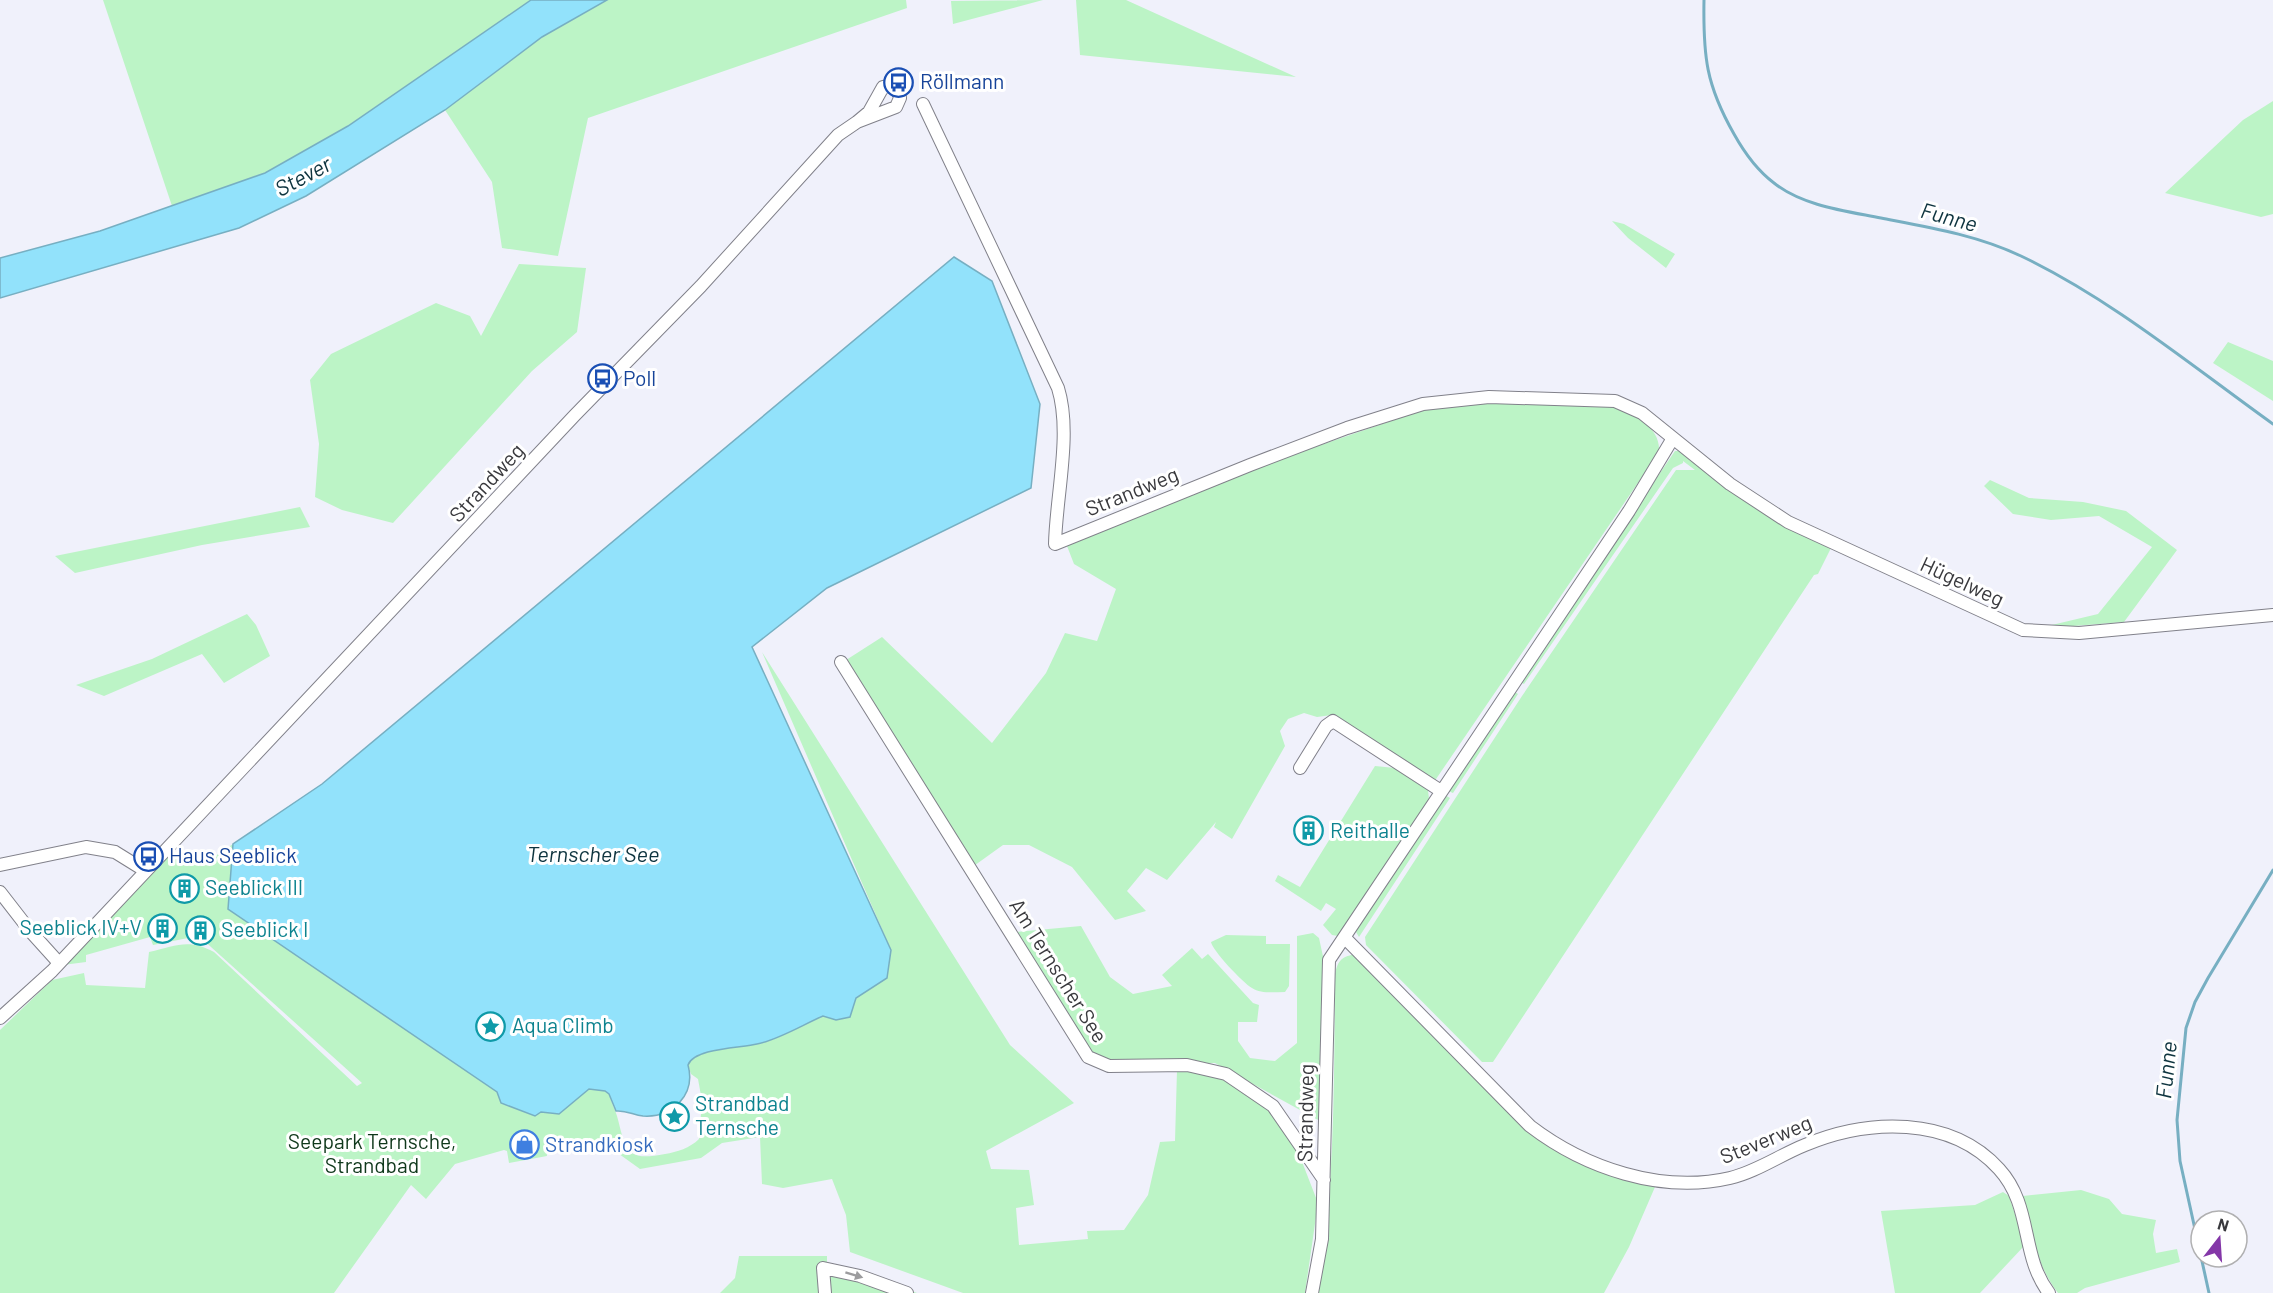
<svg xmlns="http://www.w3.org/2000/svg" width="2273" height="1293" viewBox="0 0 2273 1293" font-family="Barlow,sans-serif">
  <rect width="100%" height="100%" fill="#f0f1fb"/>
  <path fill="#bcf4c6" d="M103,0H531L348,126L265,173L172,206Z
    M607,0H906L907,8L588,118L558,256L502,248L492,182L445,110L542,37Z
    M1043,0L953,24L951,1Z
    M1076,0H1126L1296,77L1080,55Z
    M2273,101V214L2261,217L2165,193L2243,120Z
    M1612,221L1624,224L1675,254L1666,268L1628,238Z
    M519,264L586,268L577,332L532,371L393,523L342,510L315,497L319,444L310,380L331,354L436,303L470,316L481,336Z
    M2228,342L2273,361V401L2213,363Z
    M1469,402L1616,406C1635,416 1661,427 1659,452L1434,782L1332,715L1317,717L1304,713L1288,719L1280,731L1285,746L1232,839L1214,827L1216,822L1167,880L1146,868L1127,891L1146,911L1115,920L1072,867L1029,845H1003L971,868L843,662L882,637L992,743L1046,673L1065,633L1097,641L1116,589L1074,564L1067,546L1280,459L1420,411Z
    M1675,451H1683L1832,546L1818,574L1814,575L1493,1062H1482L1366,945L1365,937L1522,696L1676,470H1695L1683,461V463L1673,468L1524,684L1518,681Z
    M1990,480L2029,498L2083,502L2126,511L2177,550L2124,622L2035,629L2098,614L2152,547L2099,516L2051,520L2013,514L1984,486Z
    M300,507L310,527L202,545L75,573L55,556Z
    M247,614L256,625L270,656L224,683L202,654L104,696L76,685L152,659Z
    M762,652L1010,1045L1074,1103L986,1151L991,1169L1029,1170L1034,1205L1016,1208L1019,1245L1088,1239L1087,1231L1124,1230L1148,1195L1160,1142L1175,1141L1177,1070L1220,1075L1268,1106L1299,1154L1318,1203L1305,1293H963L850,1252L846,1215L832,1179L783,1188L762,1184L760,1137L722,1143L701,1158L640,1169L601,1141L584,1140L546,1146L547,1156L509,1163L507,1151L504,1150L455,1164L426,1199L411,1185L334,1293H0V1030L52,980L84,973L86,985L145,988L149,952C176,946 188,938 214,952L357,1086L362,1083L201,938L193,937L153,945L150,937L86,955V962L63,965L163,857H214L233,844L229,909L497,1092L513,1107L535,1116L541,1112L559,1114L589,1089L605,1091L609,1094C611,1102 615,1109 617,1116C626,1149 624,1162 665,1154C677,1152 690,1148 699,1139L702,1101L698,1079L691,1074L688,1065C694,1048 741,1048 758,1044C778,1040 804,1024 824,1016L836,1020L856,998L887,978L891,950Z
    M1512,690L1518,694L1453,793L1446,790Z
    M1375,766L1395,768L1428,790L1429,799L1343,930L1338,936L1332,935L1323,925L1336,909L1326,903L1321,911L1275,881L1278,875L1300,887Z
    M1443,794L1450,798L1359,937L1356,932L1359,923Z
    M1081,926L1110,977L1133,994L1172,986L1162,975L1192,948L1202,959L1208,954L1253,1003L1259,1005L1257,1022H1238V1041L1250,1058L1275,1061L1297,1043V936L1313,933L1319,938L1324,961L1320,1121L1215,1063L1110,1064L1088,1057L1015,932Z
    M1226,935L1266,936V944H1290L1289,986L1285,992C1274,992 1261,994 1252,988C1243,983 1212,950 1211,942Z
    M1357,954L1529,1131C1568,1159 1609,1174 1655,1187L1629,1247L1604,1293H1318C1335,1187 1334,1081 1335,974C1338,960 1342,956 1357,954Z
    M2081,1190L2109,1199L2122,1214L2156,1220L2153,1234L2156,1253L2177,1249L2180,1262L2085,1288L2077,1293H2058C2036,1265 2031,1230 2023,1196Z
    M2003,1192L2009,1196L2025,1245L1980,1293H1895L1881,1211L1975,1205Z
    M739,1256H827V1265L860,1273L917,1293H720L735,1278Z"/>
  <path fill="#92e2fb" stroke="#77afc2" stroke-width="1.5" d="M531,0H607L542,37L445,110L306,196L239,228L0,298V258L100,231L265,173L348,126Z
    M954,257L992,281L1040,404L1031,488L827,588L752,647L891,950L887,978L856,998L850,1017L836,1020L823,1016C804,1024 778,1040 757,1044C741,1048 694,1048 688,1065C696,1094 673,1118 643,1116C633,1115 627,1110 616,1111L609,1094L605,1091L589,1089L559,1114L541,1112L535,1116L501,1103L497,1092L228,909L233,844L322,784Z"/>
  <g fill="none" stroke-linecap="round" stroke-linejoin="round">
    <path stroke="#77afc2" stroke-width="3" d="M1704,0C1703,56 1706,85 1734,134C1744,152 1758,171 1774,183C1803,206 1846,211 1881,218C1928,227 1977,235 2021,256C2111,299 2192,366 2273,424
      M2209,1293L2180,1161L2177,1120L2186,1028L2195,1002L2208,978L2273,870"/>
    <defs>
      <path id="minor" d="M923,104L1058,388C1072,433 1056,496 1055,544L1250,465L1347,428L1423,404L1489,397L1615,401L1642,413L1730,484L1788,522L2023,630L2079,633L2273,615
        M841,662L1088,1057L1109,1066L1187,1065L1226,1074L1273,1106L1324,1180
        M1300,768L1326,726L1333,721L1441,791
        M0,865L86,847L115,852L144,870
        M0,892L31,932L59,963
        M1345,938L1530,1126C1585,1168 1661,1194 1730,1178C1756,1172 1780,1155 1805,1145C1867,1119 1950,1115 1999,1169C2033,1206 2020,1255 2049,1293
        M0,1018L52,971L575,415L701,286L838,135L857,122L896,107L900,98L898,91L891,86L883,87L869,112L857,122
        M825,1293L823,1268L860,1276L907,1293
        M1312,1293L1322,1239L1329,960L1629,511L1673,438"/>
    </defs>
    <use href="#minor" stroke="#81818a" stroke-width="14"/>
    <use href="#minor" stroke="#fff" stroke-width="12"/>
  </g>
  <defs><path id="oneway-solid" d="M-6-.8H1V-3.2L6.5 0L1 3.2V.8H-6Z" transform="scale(1.5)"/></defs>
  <use fill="#9c9c9e" href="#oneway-solid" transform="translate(854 1275) rotate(17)"/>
  <defs>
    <symbol id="bus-ring" viewBox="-11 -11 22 22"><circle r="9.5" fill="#fff" stroke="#1a4fb4" stroke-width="1.5"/><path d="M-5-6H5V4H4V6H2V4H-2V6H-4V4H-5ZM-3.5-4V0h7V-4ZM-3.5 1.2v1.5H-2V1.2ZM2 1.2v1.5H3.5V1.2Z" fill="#1a4fb4"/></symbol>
    <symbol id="building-ring" viewBox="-11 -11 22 22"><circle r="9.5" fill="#fff" stroke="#0f9aa8" stroke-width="1.5"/><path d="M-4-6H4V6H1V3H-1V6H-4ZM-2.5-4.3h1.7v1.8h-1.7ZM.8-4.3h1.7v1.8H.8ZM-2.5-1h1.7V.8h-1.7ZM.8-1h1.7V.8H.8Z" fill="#0f9aa8"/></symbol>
    <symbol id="sight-ring" viewBox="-11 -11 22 22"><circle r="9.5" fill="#fff" stroke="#0f9aa8" stroke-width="1.5"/><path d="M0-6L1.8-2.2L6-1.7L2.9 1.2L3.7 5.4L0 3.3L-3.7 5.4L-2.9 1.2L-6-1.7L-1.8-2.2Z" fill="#0f9aa8"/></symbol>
    <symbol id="shop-ring" viewBox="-11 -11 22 22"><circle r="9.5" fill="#fff" stroke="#3f7fe0" stroke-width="1.5"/><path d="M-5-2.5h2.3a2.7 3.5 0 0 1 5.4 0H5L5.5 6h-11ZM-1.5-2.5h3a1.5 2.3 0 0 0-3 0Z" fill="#3f7fe0"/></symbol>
  </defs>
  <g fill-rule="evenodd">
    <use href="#bus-ring" x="882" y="66" width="33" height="33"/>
    <use href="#bus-ring" x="586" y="362" width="33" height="33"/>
    <use href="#building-ring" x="1292" y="814" width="33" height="33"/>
    <use href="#bus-ring" x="132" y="840" width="33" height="33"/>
    <use href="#building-ring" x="168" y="872" width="33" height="33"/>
    <use href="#building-ring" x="146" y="912" width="33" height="33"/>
    <use href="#building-ring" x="184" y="914" width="33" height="33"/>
    <use href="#sight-ring" x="474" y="1010" width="33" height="33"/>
    <use href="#sight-ring" x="658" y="1100" width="33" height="33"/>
    <use href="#shop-ring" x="508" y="1128" width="33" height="33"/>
  </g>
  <g text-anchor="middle" stroke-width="6" stroke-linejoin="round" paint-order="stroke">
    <g font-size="21" fill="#164399" stroke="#fff" text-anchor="start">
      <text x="920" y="89">Röllmann</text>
      <text x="623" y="386">Poll</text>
      <text x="169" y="863">Haus Seeblick</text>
    </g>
    <g font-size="21" fill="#39393d" stroke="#fff">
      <text transform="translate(487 483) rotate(-47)" y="7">Strandweg</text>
      <text transform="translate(1132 492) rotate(-22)" y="7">Strandweg</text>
      <text transform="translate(1962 582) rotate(25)" y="7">Hügelweg</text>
      <text transform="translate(1058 971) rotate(58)" y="7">Am Ternscher See</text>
      <text transform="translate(1306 1113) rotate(-89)" y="7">Strandweg</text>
      <text transform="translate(1766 1140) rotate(-22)" y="7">Steverweg</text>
    </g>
    <g font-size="21" fill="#0d838f" stroke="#fff" text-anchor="start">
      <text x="1330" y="838">Reithalle</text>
      <text x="205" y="895">Seeblick III</text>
      <text x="142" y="935" text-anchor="end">Seeblick IV+V</text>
      <text x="221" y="937">Seeblick I</text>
      <text x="512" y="1033">Aqua Climb</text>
      <text x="695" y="1111">Strandbad<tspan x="695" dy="24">Ternsche</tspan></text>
    </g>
    <g font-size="21" fill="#0f381b" stroke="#fff">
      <text x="372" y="1149">Seepark Ternsche,<tspan x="372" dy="24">Strandbad</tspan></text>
    </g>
    <g font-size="21" fill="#366cbe" stroke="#fff" text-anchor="start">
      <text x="545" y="1152">Strandkiosk</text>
    </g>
    <g font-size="22" font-style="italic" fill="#0e343f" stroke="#fff">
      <text transform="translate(303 176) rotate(-28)" y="8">Stever</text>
      <text transform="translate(1949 217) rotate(15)" y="8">Funne</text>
      <text x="593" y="862">Ternscher See</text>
      <text transform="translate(2166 1070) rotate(-84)" y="8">Funne</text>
    </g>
  </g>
  <g transform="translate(2219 1239) rotate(17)"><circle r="28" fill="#ffffff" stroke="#b0b0b1" stroke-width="1.5"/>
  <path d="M0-4.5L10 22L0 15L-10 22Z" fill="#8437a8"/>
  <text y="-9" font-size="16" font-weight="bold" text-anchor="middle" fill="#39393d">N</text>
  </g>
</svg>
